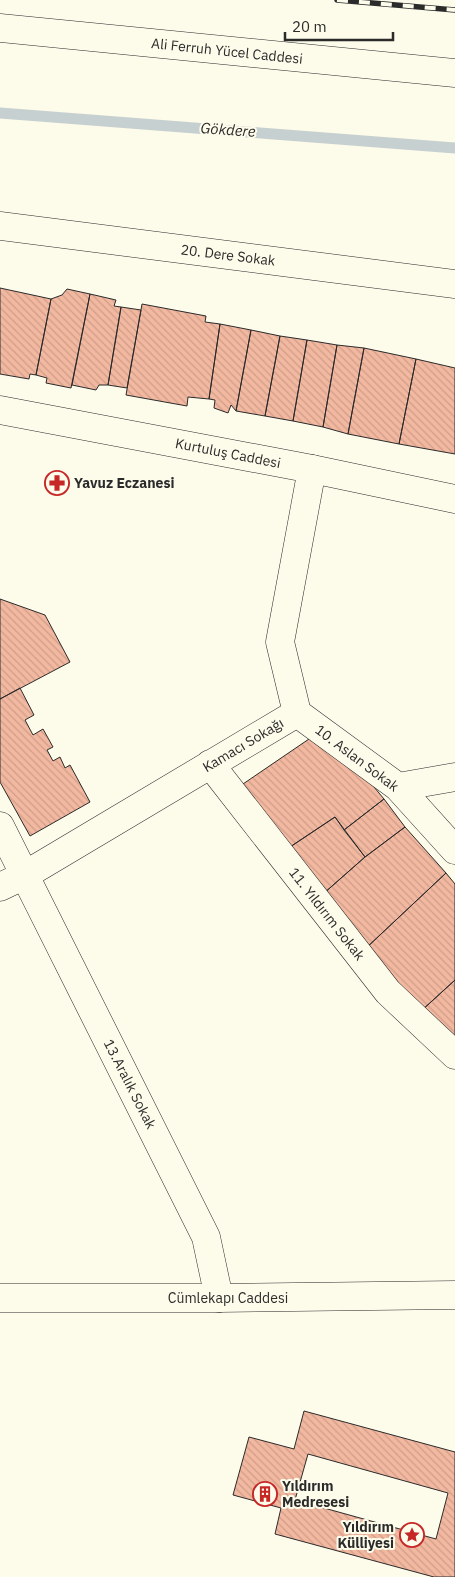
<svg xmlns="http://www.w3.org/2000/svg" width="455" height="1577" viewBox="0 0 455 1577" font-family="'IBM Plex Sans',sans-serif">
  <defs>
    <pattern id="building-back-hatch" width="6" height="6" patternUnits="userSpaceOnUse" patternTransform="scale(1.25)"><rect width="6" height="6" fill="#f2b8a0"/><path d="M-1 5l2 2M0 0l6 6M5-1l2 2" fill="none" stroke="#d09e8a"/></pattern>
  </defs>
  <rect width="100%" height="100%" fill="#fdfbea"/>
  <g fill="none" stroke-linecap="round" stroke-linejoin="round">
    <path stroke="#c7d0d0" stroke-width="11" d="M0,113L455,148"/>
  </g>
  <path fill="url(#building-back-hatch)" stroke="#2b2b2b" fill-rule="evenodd" d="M0,288L51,299L36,375L30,374L29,379L0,374Z
    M67,289L90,294L71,388L46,383L47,378L36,375L51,299L62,295Z
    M90,294L116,300L114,306L121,307L108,385H99L96,390L72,385Z
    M142,304L206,316L205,322L220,324L209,399L188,397L187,406L126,395Z
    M121,307L141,310L127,388L108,385Z
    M220,324L251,330L236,411L231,405L228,413L214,408L215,400L209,399Z
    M251,330L280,336L265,416L236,411Z
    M280,336L307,340L293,421L265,416Z
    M307,340L337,345L323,427L293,421Z
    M337,345L364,348L348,434L323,427Z
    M364,348L416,359L399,444L348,434Z
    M416,359L455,368V454L399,444Z
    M0,599L45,615L70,662L0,699Z
    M20,688L34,715L25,720L33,735L43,729L53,747L47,750L53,761L60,757L65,768L70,765L90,802L30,836L0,782V699Z
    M309,739L349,757L384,799L344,830L335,817L287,849L243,784Z
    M384,799L405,827L365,857L344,830Z
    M335,817L365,857L323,894L287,849Z
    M405,827L446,873L364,950L323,894L365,857Z
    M446,873L455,884V980L420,1012L364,950Z
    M455,980V1044L420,1012Z
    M304,1411L455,1452V1577H434L275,1534L281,1508L233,1495L249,1437L294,1449ZM308,1454L448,1493L436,1539L295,1500Z"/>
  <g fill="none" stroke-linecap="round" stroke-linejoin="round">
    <defs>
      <path id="street" d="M0,226L455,284
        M297,713L398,787L455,850
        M210,764L388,992L455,1055
        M398,787L455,777
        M0,826L206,1237L219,1298
        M0,887L25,875L297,713L280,642L312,469"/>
      <path id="secondary" d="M0,28L455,73
        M0,410L312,469L455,499
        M0,1298H219L455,1295"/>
    </defs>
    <use href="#street" stroke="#2b2b2b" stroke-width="29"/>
    <use href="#secondary" stroke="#2b2b2b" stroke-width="29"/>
    <use href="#street" stroke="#fdfbea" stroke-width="28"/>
    <use href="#secondary" stroke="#fdfbea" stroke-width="28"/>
    <defs>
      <path id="rail" d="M337,0L455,10"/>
    </defs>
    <use href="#rail" stroke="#2b2b2b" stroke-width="5.5"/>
    <use href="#rail" stroke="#fdfbea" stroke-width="4" stroke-dasharray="11" stroke-linecap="butt"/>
  </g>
  <defs>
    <symbol id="pharmacy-ring" viewBox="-11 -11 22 22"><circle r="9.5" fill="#fdfbea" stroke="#c62828" stroke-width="1.5"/><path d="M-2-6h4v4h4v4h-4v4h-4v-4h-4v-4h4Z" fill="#c62828"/></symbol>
    <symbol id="building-ring" viewBox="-11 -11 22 22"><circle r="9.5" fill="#fdfbea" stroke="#c62828" stroke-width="1.5"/><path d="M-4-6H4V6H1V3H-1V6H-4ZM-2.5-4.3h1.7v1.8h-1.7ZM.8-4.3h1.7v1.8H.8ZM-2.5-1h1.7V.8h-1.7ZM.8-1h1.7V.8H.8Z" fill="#c62828"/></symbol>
    <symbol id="sight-ring" viewBox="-11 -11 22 22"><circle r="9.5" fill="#fdfbea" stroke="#c62828" stroke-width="1.5"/><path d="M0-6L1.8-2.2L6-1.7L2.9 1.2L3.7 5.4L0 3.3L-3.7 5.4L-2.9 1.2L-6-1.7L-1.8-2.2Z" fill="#c62828"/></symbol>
  </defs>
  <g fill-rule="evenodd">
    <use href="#pharmacy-ring" x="43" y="469" width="28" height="28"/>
    <use href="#building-ring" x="251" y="1480" width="28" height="28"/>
    <use href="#sight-ring" x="398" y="1521" width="28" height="28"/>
  </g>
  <g text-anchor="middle" stroke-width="4" stroke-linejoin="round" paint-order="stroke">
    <g font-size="14" fill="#2b2b2b" stroke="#fdfbea">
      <text transform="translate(227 51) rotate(6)" y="5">Ali Ferruh Yücel Caddesi</text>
      <text transform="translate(228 255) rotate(7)" y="5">20. Dere Sokak</text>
      <text transform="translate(228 453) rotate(11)" y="5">Kurtuluş Caddesi</text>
      <text transform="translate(243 745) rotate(-31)" y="5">Kamacı Sokağı</text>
      <text transform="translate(357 758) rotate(37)" y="5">10. Aslan Sokak</text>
      <text transform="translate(327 914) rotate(52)" y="5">11. Yıldırım Sokak</text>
      <text transform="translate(130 1084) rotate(63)" y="5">13.Aralık Sokak</text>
      <text x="228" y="1303">Cümlekapı Caddesi</text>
    </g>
    <g font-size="14" font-weight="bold" fill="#2b2b2b" stroke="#fdfbea" text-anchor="start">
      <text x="74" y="488">Yavuz Eczanesi</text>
      <text x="282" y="1491">Yıldırım<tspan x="282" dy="16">Medresesi</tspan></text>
      <text x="394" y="1532" text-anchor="end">Yıldırım<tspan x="394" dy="16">Külliyesi</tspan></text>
    </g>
    <g font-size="15" font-style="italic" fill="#2b2b2b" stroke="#fdfbea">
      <text transform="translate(228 130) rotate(4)" y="5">Gökdere</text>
    </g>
  </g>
  <path d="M285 32v8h108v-8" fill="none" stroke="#2b2b2b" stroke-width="2.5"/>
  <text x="292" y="32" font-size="15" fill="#2b2b2b" stroke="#fdfbea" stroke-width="4" paint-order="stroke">20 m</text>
</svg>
